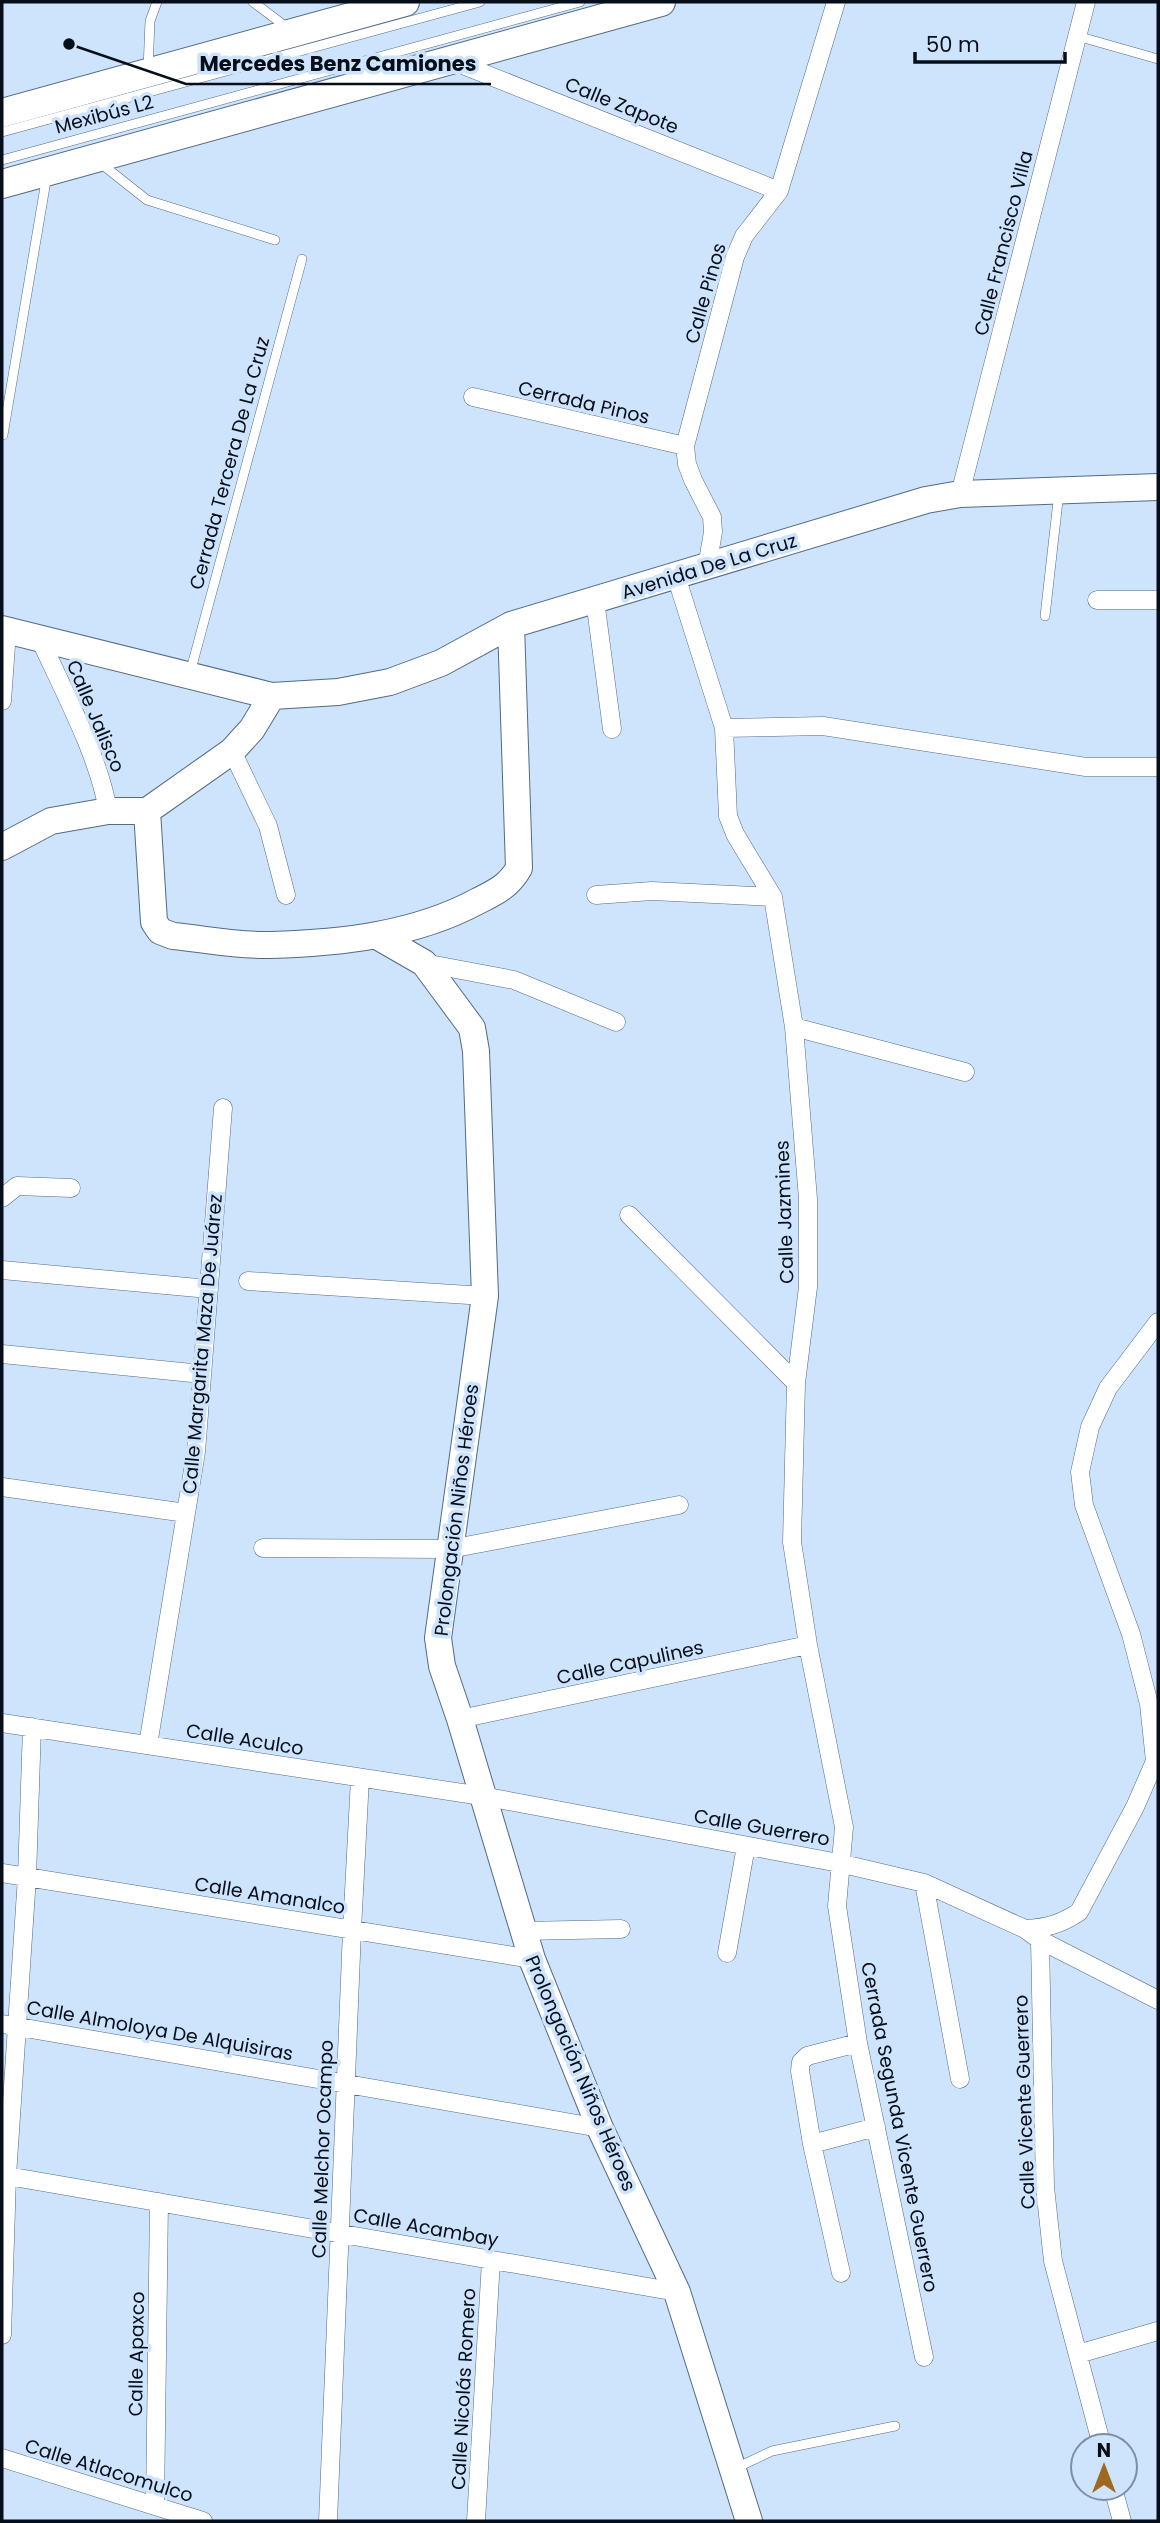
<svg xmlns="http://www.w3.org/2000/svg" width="1160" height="2523" viewBox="0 0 1160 2523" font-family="Poppins,sans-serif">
  <rect width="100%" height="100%" fill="#cee4fd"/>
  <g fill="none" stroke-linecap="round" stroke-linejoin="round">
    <defs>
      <path id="lane" d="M253,2L289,29
        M1077,36L1158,59
        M148,69L150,21L157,2
        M2,132L480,2
        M2,160L580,2
        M99,162L147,200L275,240
        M3,435L47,175
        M1045,616L1059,492
        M190,673L302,259
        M734,2469L772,2451L895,2426"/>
      <path id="street" d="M450,60L779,191
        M473,397L685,446
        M960,494L1086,2
        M707,567L713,532L712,517L693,480L687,464L685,446L735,257L744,236L779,191L836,2
        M676,576L724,728L728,816L735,834L773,897L794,1027L808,1199V1287L796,1383L792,1542L808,1645L844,1827L837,1906L858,2043L924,2357
        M595,600L612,729
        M1097,600H1158
        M40,639C63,690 99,756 108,811
        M2,701L7,631
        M724,728L823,726L1086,767H1158
        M232,751L268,826L286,895
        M596,895L652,891L773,897
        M424,963L514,980L616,1022
        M794,1027L965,1072
        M2,1198L17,1186L71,1188
        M629,1215L796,1383
        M2,1270L209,1289
        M248,1281L485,1296
        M2,1354L202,1374
        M2,1487L186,1513
        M263,1548L450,1549L679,1505
        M460,1719L808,1645
        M2,1723L482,1796L839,1863L924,1883L1025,1929L1040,1940L1158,2000
        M148,1745L196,1452L223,1108
        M2,1873L532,1959
        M924,1883L960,2079
        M1025,1929C1047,1928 1061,1924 1079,1912L1135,1807L1155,1761L1149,1704L1131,1634L1084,1505L1080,1472L1090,1427L1108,1388L1158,1322
        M523,1931L621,1929
        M1040,1940L1045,2187L1053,2261L1102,2446
        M727,1953L746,1846
        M2,2024L600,2128
        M812,2144L876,2127
        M2,2175L677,2292
        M841,2273L812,2144L800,2071L801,2062L807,2056L858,2043
        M2,2335L7,2176L27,1877L32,1727
        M1078,2354L1158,2331
        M2,2458L203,2521
        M1113,2488L1122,2521
        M155,2506L159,2202
        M328,2521L352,1930L360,1778
        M476,2521L491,2260"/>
      <path id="secondary" d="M2,629L272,696L338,692L390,682L441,663L511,625L926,500L960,494L1158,487
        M147,811L154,922L160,931L173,936C205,939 238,946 270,945C341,943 415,935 478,901C496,892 509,886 519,868L511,625
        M2,847L51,821L108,811H147L232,751L252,729L272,696
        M377,936L424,963L472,1028L476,1051L485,1296L438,1638L442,1666L460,1719L532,1959L600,2128L677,2292L749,2521"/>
      <path id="primary" d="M2,113L405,2
        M2,184L661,2"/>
    </defs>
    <use href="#lane" stroke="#536b86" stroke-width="10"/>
    <use href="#street" stroke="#536b86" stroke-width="19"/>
    <use href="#secondary" stroke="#536b86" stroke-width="28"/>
    <use href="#primary" stroke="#536b86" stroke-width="30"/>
    <use href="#lane" stroke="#fff" stroke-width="9"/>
    <use href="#street" stroke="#fff" stroke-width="18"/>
    <use href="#secondary" stroke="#fff" stroke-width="26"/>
    <use href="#primary" stroke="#fff" stroke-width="28"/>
  </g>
  <g text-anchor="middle" stroke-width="7" stroke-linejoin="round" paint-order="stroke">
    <g font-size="19" fill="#060e19" stroke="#cee4fd">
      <text transform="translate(622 105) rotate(22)" y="7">Calle Zapote</text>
      <text transform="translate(104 114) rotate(-15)" y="7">Mexibús L2</text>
      <text transform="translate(1003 243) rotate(-76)" y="7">Calle Francisco Villa</text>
      <text transform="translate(705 293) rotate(-74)" y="7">Calle Pinos</text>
      <text transform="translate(584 402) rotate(13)" y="7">Cerrada Pinos</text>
      <text transform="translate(229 463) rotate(-75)" y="7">Cerrada Tercera De La Cruz</text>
      <text transform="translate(709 566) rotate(-17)" y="7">Avenida De La Cruz</text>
      <text transform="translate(96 716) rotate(67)" y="7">Calle Jalisco</text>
      <text transform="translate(784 1212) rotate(-92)" y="7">Calle Jazmines</text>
      <text transform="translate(202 1344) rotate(-85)" y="7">Calle Margarita Maza De Juárez</text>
      <text transform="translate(456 1510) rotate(-83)" y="7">Prolongación Niños Héroes</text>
      <text transform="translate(630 1662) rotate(-12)" y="7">Calle Capulines</text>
      <text transform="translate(245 1739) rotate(9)" y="7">Calle Aculco</text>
      <text transform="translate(762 1827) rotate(10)" y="7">Calle Guerrero</text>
      <text transform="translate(270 1895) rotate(9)" y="7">Calle Amanalco</text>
      <text transform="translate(160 2030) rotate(10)" y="7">Calle Almoloya De Alquisiras</text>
      <text transform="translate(581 2073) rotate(67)" y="7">Prolongación Niños Héroes</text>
      <text transform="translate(1024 2102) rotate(-92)" y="7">Calle Vicente Guerrero</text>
      <text transform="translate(900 2127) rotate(79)" y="7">Cerrada Segunda Vicente Guerrero</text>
      <text transform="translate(322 2149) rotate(-88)" y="7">Calle Melchor Ocampo</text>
      <text transform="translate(426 2227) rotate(10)" y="7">Calle Acambay</text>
      <text transform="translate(136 2354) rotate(-89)" y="7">Calle Apaxco</text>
      <text transform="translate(463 2389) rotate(-87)" y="7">Calle Nicolás Romero</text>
      <text transform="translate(109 2470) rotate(17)" y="7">Calle Atlacomulco</text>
    </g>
  </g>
  <path fill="none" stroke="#060e19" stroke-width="2.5" d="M69 44L186 84H491"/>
  <circle fill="#060e19" stroke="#cee4fd" stroke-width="2.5" cx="69" cy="44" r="7"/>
  <g font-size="21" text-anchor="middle" font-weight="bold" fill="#060e19" stroke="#cee4fd" stroke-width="7" stroke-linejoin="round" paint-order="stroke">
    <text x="338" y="71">Mercedes Benz Camiones</text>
  </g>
  <rect width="1160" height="2523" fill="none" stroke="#060e19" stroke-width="7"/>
  <g transform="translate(1104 2467)"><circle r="33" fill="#cee4fd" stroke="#7e8ea2" stroke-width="2"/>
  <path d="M0-5L12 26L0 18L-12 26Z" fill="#9c691e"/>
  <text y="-10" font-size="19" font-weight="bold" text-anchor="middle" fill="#060e19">N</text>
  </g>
  <path d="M915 52v10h150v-10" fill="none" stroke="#060e19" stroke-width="3.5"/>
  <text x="926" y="52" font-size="21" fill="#060e19" stroke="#cee4fd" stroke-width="5" paint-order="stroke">50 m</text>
</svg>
